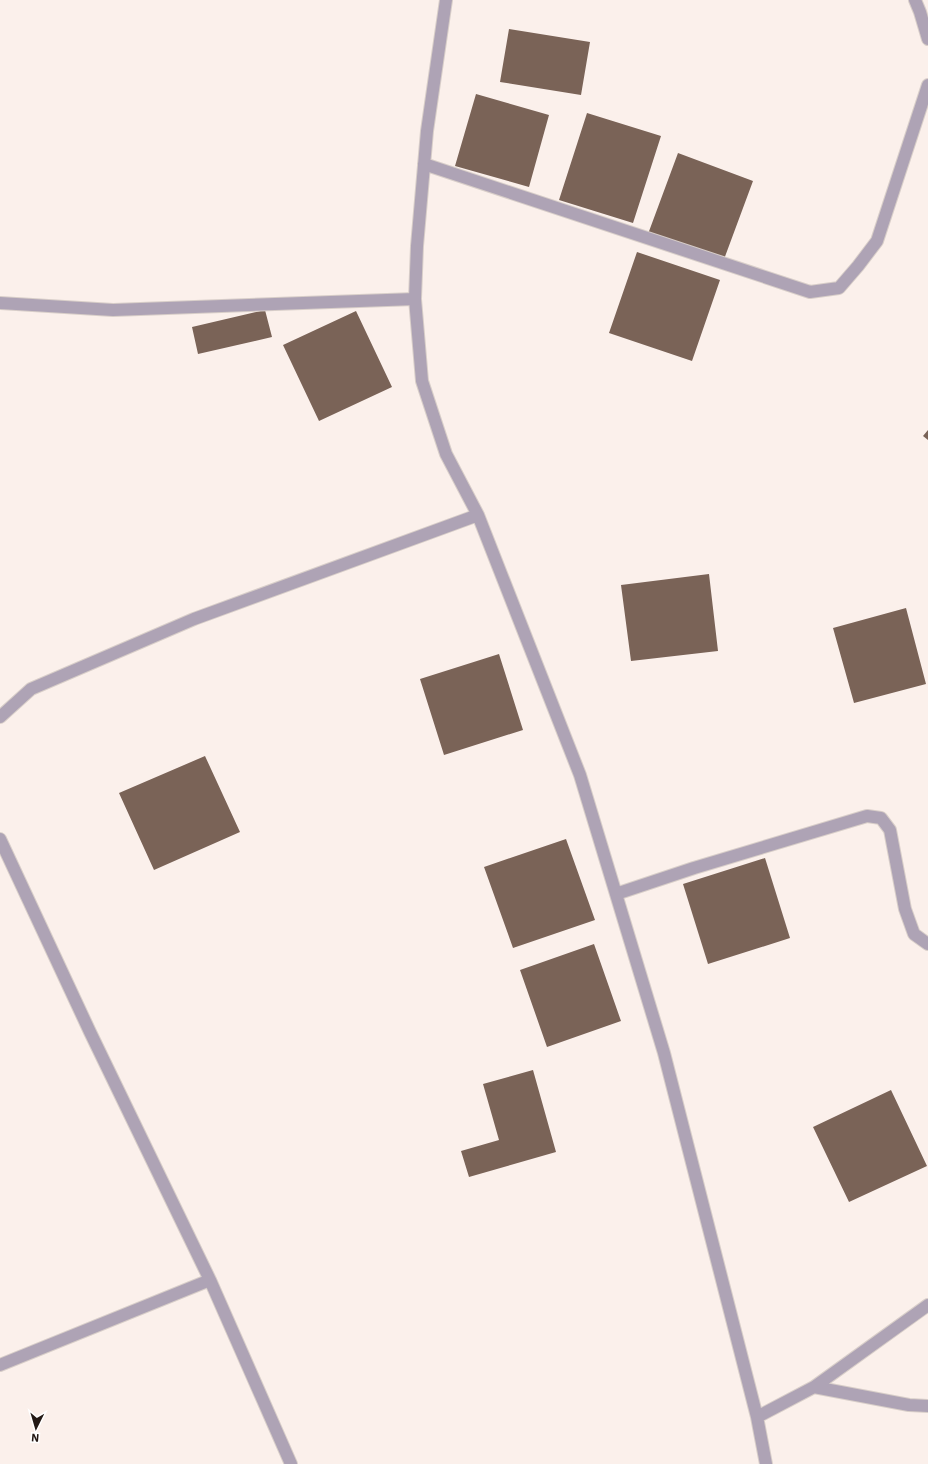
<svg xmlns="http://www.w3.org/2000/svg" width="928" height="1464" viewBox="0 0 928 1464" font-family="'IBM Plex Sans',sans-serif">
  <rect width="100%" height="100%" fill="#fbf0eb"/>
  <path fill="#7a6357" d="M509,29L590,42L581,95L500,82Z
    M476,94L549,115L529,187L455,166Z
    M587,113L661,136L633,223L559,200Z
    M678,153L753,181L723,262L648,234Z
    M637,252L720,280L692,361L609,333Z
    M265,310L272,337L198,354L192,327Z
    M356,311L392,387L319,421L283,345Z
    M928,430V440L923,436Z
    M709,574L718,651L631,661L621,585Z
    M906,608L926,684L854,703L833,628Z
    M499,654L523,730L444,755L420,679Z
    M205,756L240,832L154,870L119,793Z
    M566,839L595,920L513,948L484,867Z
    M765,858L790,938L708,964L683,884Z
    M594,944L621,1021L547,1047L520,970Z
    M533,1070L556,1152L469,1177L461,1151L499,1140L483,1084Z
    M891,1090L927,1166L849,1202L813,1127Z"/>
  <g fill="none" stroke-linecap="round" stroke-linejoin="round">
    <defs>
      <path id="minor" d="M446,0L427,131L417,246L415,299L422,381L446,454L478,515L580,775L664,1053L757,1417L766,1464
        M915,0L920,12L928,39
        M424,164L810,292L839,288L858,266L877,241L928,85
        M0,303L113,310L415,299
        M0,717L31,689L194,619L478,515
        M0,839L90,1032L210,1280L291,1464
        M616,894L694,868L867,816L881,818L890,830L905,909L914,934L928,944
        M0,1365L210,1280
        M814,1387L909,1405L928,1406
        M757,1417L814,1387L928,1305"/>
    </defs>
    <use href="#minor" stroke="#d8cec9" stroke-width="14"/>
    <use href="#minor" stroke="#aea3b5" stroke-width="12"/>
  </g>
  <g transform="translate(36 1428) rotate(185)" stroke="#ffffff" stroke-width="3" paint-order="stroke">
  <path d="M0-3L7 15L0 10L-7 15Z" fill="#231915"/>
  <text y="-6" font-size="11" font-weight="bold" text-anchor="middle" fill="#231915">N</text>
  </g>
</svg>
